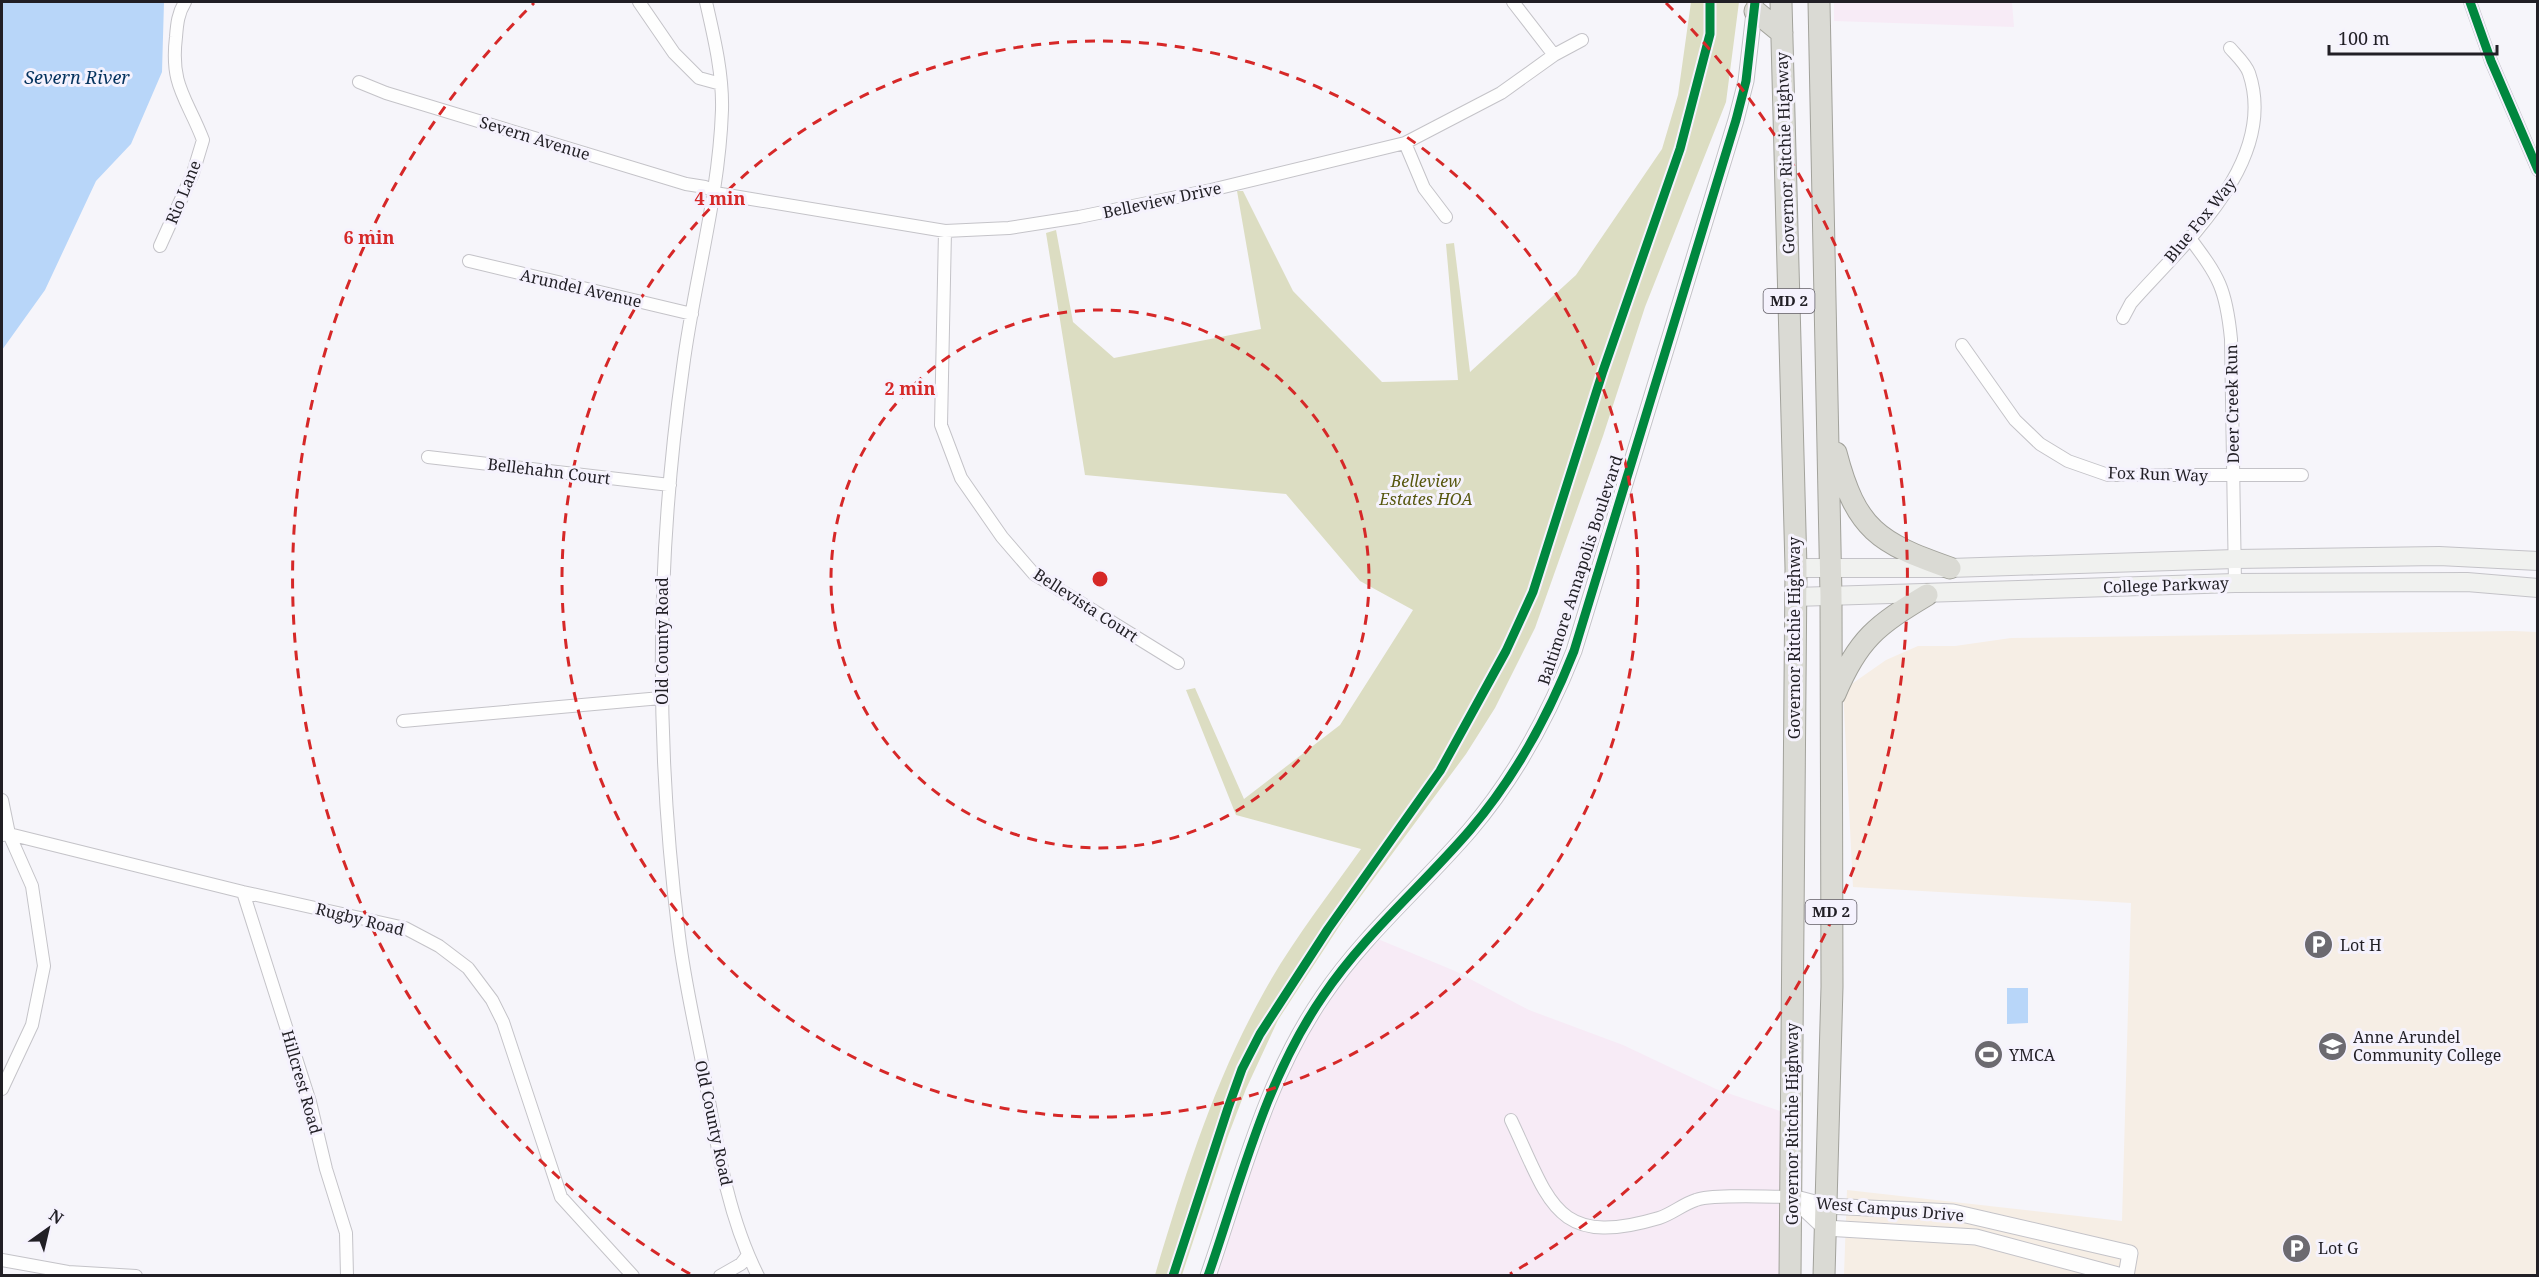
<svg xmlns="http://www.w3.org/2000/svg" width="2539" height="1277" viewBox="0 0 2539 1277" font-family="'Noto Serif',serif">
  <rect width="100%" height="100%" fill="#f6f5fa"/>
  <path fill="#f7ebf6" d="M1834,2H2012L2014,27L1834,21Z
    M1373,937L1455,971L1529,1010L1623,1045L1716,1089L1783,1112L1782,1275L1220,1276L1209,1270L1289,1051Z"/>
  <path fill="#f6eee5" d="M2513,631L2537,632V1275H1844L1847,1190L2122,1221L2131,903L1853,887L1843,690L1886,660L1918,646H1955L2011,638Z"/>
  <path fill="#dcddc2" d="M1691,2H1739L1726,102L1645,307L1603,436L1535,628L1495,708L1466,754L1344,919L1278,1020L1246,1089L1228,1136L1182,1275H1155C1184,1178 1214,1081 1264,992C1292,941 1328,896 1361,849L1236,815L1186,690L1195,688L1244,799L1340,725L1413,610L1360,581L1286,494L1085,475L1046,233L1056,230L1073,322L1114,358L1261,329L1237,191H1243L1293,291L1382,382L1458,380L1446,244L1454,243L1470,372L1576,275L1662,149L1678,95Z"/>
  <path fill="#b8d6f9" d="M2,2H164L162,72L131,144L96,181L45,290L2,350Z
    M2007,988H2028V1023L2007,1024Z"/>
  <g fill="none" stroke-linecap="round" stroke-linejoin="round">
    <defs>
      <path id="minor" d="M639,2L674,53L699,78L721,84
        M706,2C714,37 723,74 722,110C719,197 694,282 683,367C656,556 655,746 679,936C684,977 693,1017 701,1057C715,1130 724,1209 758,1276
        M1513,2L1554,55
        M2470,2L2491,61L2538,170
        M359,82L386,93L686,184L705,187L721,194L945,231L1009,228L1079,217L1211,190L1405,143L1501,93L1554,55L1582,40
        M1405,143L1424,188L1446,217
        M945,231L941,425L961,478L1002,537L1034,574L1178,663
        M2189,237C2219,277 2226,288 2231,339L2235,583
        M160,246L193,173L203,140C187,98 170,86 176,37C177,24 178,13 185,2
        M469,261L692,314
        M2123,318L2131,303C2183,244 2279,162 2249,73C2246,64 2236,55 2230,48
        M1962,345L2015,420L2040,444L2068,461L2108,475H2302
        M428,457L670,485
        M403,721L661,698
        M2,800L9,834L32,886L44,966L32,1025L2,1089
        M2,835L9,834L243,892L405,928L439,946L468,968L492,1000L503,1022L561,1197L633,1276
        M243,892L310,1102L326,1169L346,1233L347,1276
        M1511,1120C1550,1202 1555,1249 1659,1218C1672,1214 1683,1204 1696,1200C1713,1194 1771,1197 1792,1197
        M2,1260L68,1272L136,1276
        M720,1276L741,1264L748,1255"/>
      <path id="tertiary" d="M1792,1197L1826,1206L1953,1212L2130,1253L2126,1276
        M1794,1199L1825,1228L1976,1237L2122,1276
        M1208,1276C1241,1181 1265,1080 1323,996C1364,935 1422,886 1470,830C1516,776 1548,717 1574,651L1736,120L1746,81L1755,4"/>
      <path id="secondary" d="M1796,568H1950L2235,559L2439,556L2538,561
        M1795,597L2235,583L2467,582L2538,588"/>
      <path id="trunk" d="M1781,2L1796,568L1790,1276
        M1819,2L1831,596L1832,987L1824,1276
        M1755,11L1782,33
        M1836,453C1856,530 1879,543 1950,568
        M1835,694C1858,639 1877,625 1927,595"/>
    </defs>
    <use href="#minor" stroke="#c4c3c8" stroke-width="14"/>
    <use href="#tertiary" stroke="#c4c3c8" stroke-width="17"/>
    <use href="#secondary" stroke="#c4c3c8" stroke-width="20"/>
    <use href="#trunk" stroke="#a2a29b" stroke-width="23"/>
    <use href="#minor" stroke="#fefefe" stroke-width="12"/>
    <use href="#tertiary" stroke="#fefefe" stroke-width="15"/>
    <use href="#secondary" stroke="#f0f1ef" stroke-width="18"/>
    <use href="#trunk" stroke="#dadad4" stroke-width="21"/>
    <defs>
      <path id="cycleway" d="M2470,2L2491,61L2538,170
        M1173,1276L1228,1108L1242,1069L1260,1034L1328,929L1440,771L1506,651L1533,592L1603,371L1680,149L1710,34V2
        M1208,1276C1241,1181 1265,1080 1323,996C1364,935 1422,886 1470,830C1516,776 1548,717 1574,651L1736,120L1746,81L1755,2"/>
    </defs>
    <use href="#cycleway" stroke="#f5f2fd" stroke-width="13"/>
    <use href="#cycleway" stroke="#00873e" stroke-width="9"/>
  </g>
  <g fill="none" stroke="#d62828" stroke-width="3" stroke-dasharray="10 8">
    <circle cx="1100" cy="579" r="269"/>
    <circle cx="1100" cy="579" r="538"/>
    <path d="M690 1274A807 807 0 0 1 534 3M1666 3A807 807 0 0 1 1510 1274"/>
  </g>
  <defs>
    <symbol id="parking-disc" viewBox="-11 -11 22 22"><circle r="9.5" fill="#6c6a70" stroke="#f5f2fd"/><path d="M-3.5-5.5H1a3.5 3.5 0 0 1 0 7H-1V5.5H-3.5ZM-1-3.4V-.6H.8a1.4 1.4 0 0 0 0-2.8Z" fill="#fff"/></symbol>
    <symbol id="university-disc" viewBox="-11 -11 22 22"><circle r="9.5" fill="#6c6a70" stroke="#f5f2fd"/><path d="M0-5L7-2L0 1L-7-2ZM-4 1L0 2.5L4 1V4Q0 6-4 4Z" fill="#fff"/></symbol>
    <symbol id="stadium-disc" viewBox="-11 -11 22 22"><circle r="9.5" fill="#6c6a70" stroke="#f5f2fd"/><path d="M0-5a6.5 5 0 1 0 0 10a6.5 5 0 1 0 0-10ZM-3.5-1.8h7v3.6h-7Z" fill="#fff"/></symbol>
  </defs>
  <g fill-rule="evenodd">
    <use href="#parking-disc" x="2302" y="928" width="33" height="33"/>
    <use href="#university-disc" x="2316" y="1030" width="33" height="33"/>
    <use href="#stadium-disc" x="1972" y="1038" width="33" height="33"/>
    <use href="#parking-disc" x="2280" y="1232" width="33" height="33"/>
  </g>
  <g text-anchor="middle" stroke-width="6" stroke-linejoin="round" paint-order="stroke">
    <g fill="#f5f2fd" stroke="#615e66" stroke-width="1.5">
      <rect x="1763.5" y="289" width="51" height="24" rx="4.5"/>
      <rect x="1805.5" y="900" width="51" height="24" rx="4.5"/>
    </g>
    <g font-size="15" font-weight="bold" fill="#211f25">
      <text x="1789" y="306">MD 2</text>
      <text x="1831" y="917">MD 2</text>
    </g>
    <g font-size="16" fill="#211f25" stroke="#f5f2fd">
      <text transform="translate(535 138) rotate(17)" y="6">Severn Avenue</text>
      <text transform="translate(1785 153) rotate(-92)" y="6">Governor Ritchie Highway</text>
      <text transform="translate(183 192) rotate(-68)" y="6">Rio Lane</text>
      <text transform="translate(1162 200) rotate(-12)" y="6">Belleview Drive</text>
      <text transform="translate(2200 220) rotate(-51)" y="6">Blue Fox Way</text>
      <text transform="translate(581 288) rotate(13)" y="6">Arundel Avenue</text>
      <text transform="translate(2232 404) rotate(-91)" y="6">Deer Creek Run</text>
      <text transform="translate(549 471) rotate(7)" y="6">Bellehahn Court</text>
      <text transform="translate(2158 474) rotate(2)" y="6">Fox Run Way</text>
      <text transform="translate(1580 570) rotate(-72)" y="6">Baltimore Annapolis Boulevard</text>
      <text transform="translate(2166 585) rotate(-2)" y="6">College Parkway</text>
      <text transform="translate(1086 605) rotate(33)" y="6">Bellevista Court</text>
      <text transform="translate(1794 638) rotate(-90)" y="6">Governor Ritchie Highway</text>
      <text transform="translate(662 641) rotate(-90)" y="6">Old County Road</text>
      <text transform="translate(360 919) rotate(14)" y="6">Rugby Road</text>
      <text transform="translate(302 1082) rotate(74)" y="6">Hillcrest Road</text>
      <text transform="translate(714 1123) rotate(78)" y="6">Old County Road</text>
      <text transform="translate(1792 1124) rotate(-90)" y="6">Governor Ritchie Highway</text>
      <text transform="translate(1890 1209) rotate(5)" y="6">West Campus Drive</text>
    </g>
    <g font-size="16" font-style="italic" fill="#57570f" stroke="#f5f2fd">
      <text x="1426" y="487">Belleview<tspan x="1426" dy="18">Estates HOA</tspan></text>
    </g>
    <g font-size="16" fill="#211f25" stroke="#f5f2fd" text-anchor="start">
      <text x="2340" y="951">Lot H</text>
      <text x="2353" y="1043">Anne Arundel<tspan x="2353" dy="18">Community College</tspan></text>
      <text x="2009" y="1061">YMCA</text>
      <text x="2318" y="1254">Lot G</text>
    </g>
    <g font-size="18" font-style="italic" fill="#05335e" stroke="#f5f2fd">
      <text x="77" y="84">Severn River</text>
    </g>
  </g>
  <circle cx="1100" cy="579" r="9" fill="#d62828" stroke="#f5f2fd" stroke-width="3"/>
  <g font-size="18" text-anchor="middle" font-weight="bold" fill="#d62828" stroke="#f5f2fd" stroke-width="6" stroke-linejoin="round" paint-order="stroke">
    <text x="720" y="205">4 min</text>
    <text x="369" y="244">6 min</text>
    <text x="910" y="395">2 min</text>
  </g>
  <rect width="2539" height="1277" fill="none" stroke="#211f25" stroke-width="6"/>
  <g transform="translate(48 1229) rotate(34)" stroke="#f5f2fd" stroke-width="4.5" paint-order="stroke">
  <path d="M0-4.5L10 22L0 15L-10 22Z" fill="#211f25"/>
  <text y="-9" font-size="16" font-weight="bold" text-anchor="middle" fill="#211f25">N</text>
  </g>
  <path d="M2329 45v9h168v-9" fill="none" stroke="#211f25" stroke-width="3"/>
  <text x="2338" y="45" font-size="18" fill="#211f25" stroke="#f5f2fd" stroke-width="4.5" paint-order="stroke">100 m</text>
</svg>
